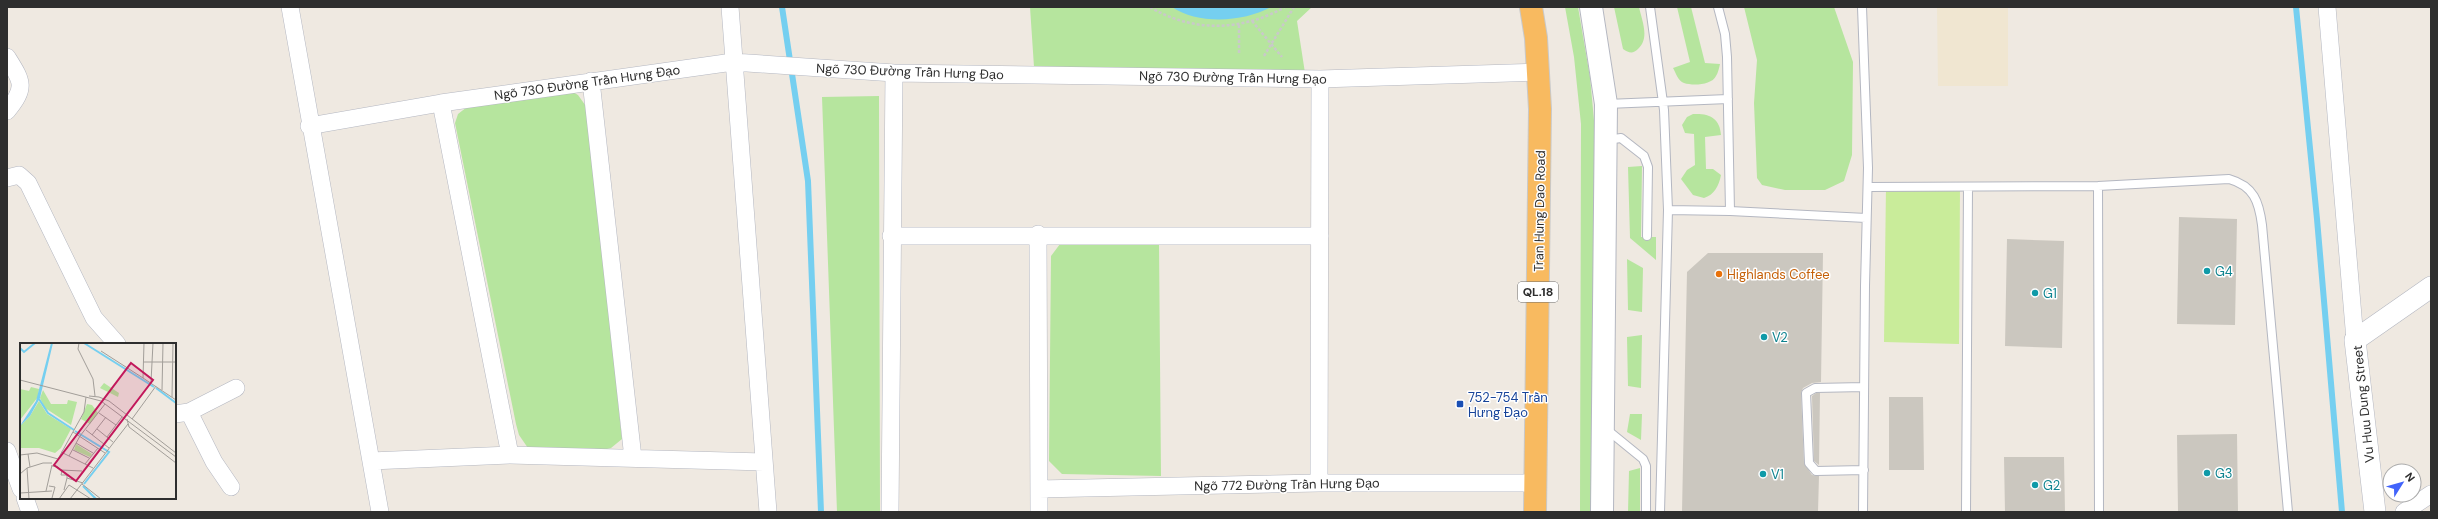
<svg xmlns="http://www.w3.org/2000/svg" width="2438" height="519" viewBox="0 0 2438 519" font-family="'DM Sans',sans-serif">
  <rect width="100%" height="100%" fill="#efe9e1"/>
  <path fill="#f0e6d1" d="M1937,7H2008V86H1938Z"/>
  <path fill="#b6e59e" d="M1030,7H1312L1297,21L1305,73L1034,67Z
    M1565,7H1578L1590,77L1596,142L1595,512H1580L1581,124L1574,57Z
    M1614,7H1639C1642,21 1650,38 1638,49C1633,54 1629,53 1623,49Z
    M1677,7H1691L1705,63L1720,64C1719,68 1718,73 1716,76C1712,85 1693,86 1684,83C1678,81 1676,73 1673,68L1690,62Z
    M1744,7H1834L1853,62L1852,155L1844,181L1825,190H1785L1762,185L1757,178L1754,103L1757,60Z
    M569,90L578,95L588,109L622,439L611,448L603,450L530,451L519,435L516,424L455,123L458,114L467,107Z
    M879,96L880,512H837L822,97Z
    M1693,114C1709,113 1720,118 1721,135L1705,137L1706,169H1713L1721,175C1719,186 1714,195 1704,198L1693,195L1681,179L1687,170L1695,165L1694,134L1685,133L1682,125L1687,117Z
    M1642,166L1641,237H1656V260L1630,238L1628,167Z
    M1159,243L1161,476L1062,474L1049,461L1051,256L1060,244Z
    M1627,259L1643,268L1642,312L1628,310Z
    M1642,335L1641,388L1628,386L1627,337Z
    M1630,414H1642L1641,440L1627,432Z
    M1640,468V512H1628L1629,471Z"/>
  <path fill="#c9ec9a" d="M1886,186L1960,187L1959,344L1884,342Z"/>
  <path fill="#75cff0" d="M1172,7H1271C1244,22 1198,25 1172,7Z"/>
  <g fill="none" stroke-linecap="round" stroke-linejoin="round">
    <path stroke="#75cff0" stroke-width="6" d="M782,7L808,181L821,512
      M2296,7L2317,219L2342,512"/>
  </g>
  <path fill="#cbc7bf" d="M2179,217L2237,219L2235,325L2177,324Z
    M2007,239L2064,241L2062,348L2005,346Z
    M1708,253H1823L1821,382L1812,383L1803,388L1801,393L1804,463L1812,475L1819,476L1818,512H1682L1687,272Z
    M1816,393H1820L1819,465L1814,461L1812,396Z
    M1889,397H1923L1924,470H1889Z
    M2237,434L2238,512H2178L2177,435Z
    M2004,457H2064L2065,512H2005Z"/>
  <g fill="none" stroke-linecap="round" stroke-linejoin="round">
    <defs>
      <path id="service" d="M1650,7L1664,110L1668,210L1730,211L1727,57L1725,34L1718,7
        M1862,7L1868,168L1865,286L1863,512
        M1607,104L1728,99
        M1606,140L1621,138L1644,156L1648,167L1647,236
        M2098,186L2099,512
        M1868,187L2098,186L2229,179C2254,186 2259,202 2262,225L2288,512
        M1730,211L1866,218
        M1605,428L1643,459L1646,466V512
        M1864,470L1816,471L1809,463L1806,393L1815,388L1864,387
        M1660,512L1668,210
        M1966,512L1968,187"/>
      <path id="minor" d="M290,7L380,512
        M730,7L768,512
        M2327,7L2355,340
        M7,57C22,81 27,87 7,111
        M591,81L633,458
        M441,103L510,455
        M309,126L441,103L733,62L894,73L1320,79L1539,72
        M7,178L19,175L28,183L94,318L117,344
        M1038,234L1039,512
        M891,236H1320
        M189,412L236,388
        M175,414L189,412L214,462L231,487
        M7,451L21,489
        M371,461L510,455L764,462
        M1319,483L1320,79
        M1039,489L1319,483H1535
        M25,498L30,512
        M890,512L894,73
        M2404,512L2431,494"/>
      <path id="tertiary" d="M2375,512L2355,340L2431,287"/>
      <path id="secondary" d="M1591,7L1606,104L1602,512"/>
      <path id="trunk" d="M1531,7L1536,38L1540,109L1535,512"/>
    </defs>
    <use href="#service" stroke="#b4b7c1" stroke-width="10"/>
    <use href="#minor" stroke="#b4b7c1" stroke-width="18"/>
    <use href="#tertiary" stroke="#b4b7c1" stroke-width="22"/>
    <use href="#secondary" stroke="#b4b7c1" stroke-width="24"/>
    <use href="#trunk" stroke="#c9c9c9" stroke-width="24"/>
    <path stroke="#c9c9c9" stroke-width="2.5" stroke-dasharray="3 2" stroke-linecap="butt" d="M1150,7C1193,33 1243,31 1285,7
      M1252,21L1282,57
      M1239,25V54
      M1264,56L1294,7"/>
    <use href="#service" stroke="#fff" stroke-width="8"/>
    <use href="#minor" stroke="#fff" stroke-width="17"/>
    <use href="#tertiary" stroke="#fff" stroke-width="21"/>
    <use href="#secondary" stroke="#fff" stroke-width="22"/>
    <use href="#trunk" stroke="#f8ba60" stroke-width="22"/>
  </g>
  <g fill="#0f9aa8" stroke="#fff" stroke-width="1.5">
    <circle cx="2207" cy="271" r="4"/>
    <circle cx="2035" cy="293" r="4"/>
    <circle cx="1764" cy="337" r="4"/>
    <circle cx="2207" cy="473" r="4"/>
    <circle cx="1763" cy="474" r="4"/>
    <circle cx="2035" cy="485" r="4"/>
  </g>
  <circle fill="#e8710a" stroke="#fff" stroke-width="1.5" cx="1719" cy="274" r="4"/>
  <rect fill="#1a4fb4" stroke="#fff" stroke-width="1.5" x="1456" y="400" width="8" height="8" rx="2"/>
  <g text-anchor="middle" stroke-width="3" stroke-linejoin="round" paint-order="stroke">
    <rect fill="#fff" stroke="#6d6d6d" stroke-width="1" x="1518" y="282" width="40" height="20" rx="3"/>
    <g font-size="12" font-weight="bold" fill="#2e2e2e">
      <text x="1538" y="296">QL.18</text>
    </g>
    <g font-size="13" fill="#2e2e2e" stroke="#fff">
      <text transform="translate(910 71) rotate(2)" y="5">Ngõ 730 Đường Trần Hưng Đạo</text>
      <text transform="translate(1233 77) rotate(1)" y="5">Ngõ 730 Đường Trần Hưng Đạo</text>
      <text transform="translate(587 82) rotate(-8)" y="5">Ngõ 730 Đường Trần Hưng Đạo</text>
      <text transform="translate(1539 211) rotate(-89)" y="5">Tran Hung Dao Road</text>
      <text transform="translate(2363 404) rotate(-96)" y="5">Vu Huu Dung Street</text>
      <text transform="translate(1287 484) rotate(-1)" y="5">Ngõ 772 Đường Trần Hưng Đạo</text>
    </g>
    <g font-size="13" fill="#0d838f" stroke="#fff" text-anchor="start">
      <text x="2215" y="276">G4</text>
      <text x="2043" y="298">G1</text>
      <text x="1772" y="342">V2</text>
      <text x="2215" y="478">G3</text>
      <text x="1771" y="479">V1</text>
      <text x="2043" y="490">G2</text>
    </g>
    <g font-size="13" fill="#c56008" stroke="#fff" text-anchor="start">
      <text x="1727" y="279">Highlands Coffee</text>
    </g>
    <g font-size="13" fill="#164399" stroke="#fff" text-anchor="start">
      <text x="1468" y="402">752-754 Trần<tspan x="1468" dy="15">Hưng Đạo</tspan></text>
    </g>
  </g>
  <g transform="translate(20 343)">
    <rect width="156" height="156" fill="#efe9e1"/>
    <path d="M84,40L99,50L98,54L80,45ZM11,44L19,46L18,54L0,77V46L9,48ZM23,47L31,61H47L48,57L57,59L51,82L25,65L20,55ZM19,58L27,71L51,86L41,105L35,110L19,105H0V83L10,73ZM67,61L72,62L78,70L70,81L61,76ZM56,101L72,111L70,114L54,107Z" fill="#b6e59e"/>
    <path d="M31,0H33L20,55L10,73L0,83L16,58Z" fill="#75cff0"/>
    <path fill="none" stroke="#75cff0" stroke-width="2" d="M64,0L134,44M0,5L4,9L15,0M136,45L156,60M19,56L28,70L54,87M55,88L89,109L64,141M63,143L76,156"/>
    <path fill="none" stroke="#a29e99" stroke-width="1" d="M59,0L58,6L73,36L75,53M124,0L123,35L156,57M81,8L123,35M123,19H156M0,37L81,58L156,114M131,39L133,0M142,47L143,0M69,53L79,54L89,58L156,110M152,54L153,0M79,70L96,82M107,76L109,84L156,120M112,76L136,43M77,86L93,99M66,87L89,105M53,89L85,110M72,92L86,74M87,94L102,74M56,100L73,110M53,107L69,115M41,109L73,125M8,111L10,124M0,112L17,110L38,116L64,69L66,54M49,113L60,93L85,61M65,121L78,105M32,123L38,124L41,127L62,128M7,125L9,156M42,128L41,132H47V135M0,131L7,125L23,120H32M62,141L81,156M29,143L35,144L32,155M44,147L47,135L63,140M26,148L32,122M0,150L32,148M39,156L49,142L71,156M50,156L108,81"/>
    <path fill="#c2185b" fill-opacity="0.15" stroke="#c2185b" stroke-width="2" d="M111,20L133,37L56,138L34,122Z"/>
    <rect width="156" height="156" fill="none" stroke="#2e2e2e" stroke-width="2"/>
  </g>
  <rect width="2438" height="519" fill="none" stroke="#2e2e2e" stroke-width="16"/>
  <g transform="translate(2402 483) rotate(53)"><circle r="19" fill="#ffffff" stroke="#ababab"/>
  <path d="M0-3L7 15L0 10L-7 15Z" fill="#4264fb"/>
  <text y="-6" font-size="11" font-weight="bold" text-anchor="middle" fill="#2e2e2e">N</text>
  </g>
</svg>
